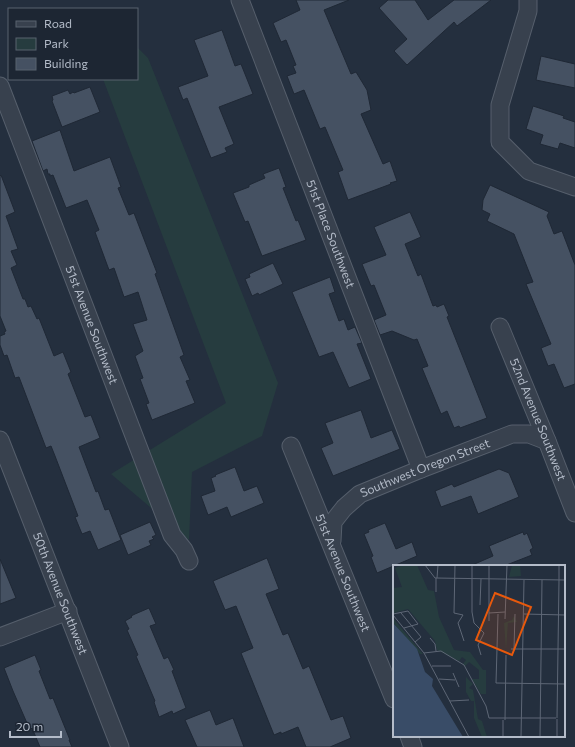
<svg xmlns="http://www.w3.org/2000/svg" width="575" height="747" viewBox="0 0 575 747" font-family="Commissioner,sans-serif">
  <rect width="100%" height="100%" fill="#242f3e"/>
  <path fill="#263c3f" d="M137,47L148,58L278,383L262,436L192,472L189,540L111,474L226,403L103,79H137Z"/>
  <path fill="#455162" stroke="#1f2835" d="M296,0H349L324,10L351,74L356,72L367,90L371,110L361,114L383,164L390,161L397,181L390,183L391,184L348,200L338,172L343,170L325,127L320,129L304,90L294,94L287,76L296,73L293,66L296,65L286,40L281,42L273,23L300,10Z
    M388,0H415L428,20L454,0H491L457,26L454,22L407,65L394,51L407,39L379,8Z
    M222,30L235,66L241,64L253,94L219,107L234,144L225,148L227,152L211,158L187,98L183,100L178,87L208,76L194,40Z
    M541,56L575,64V88L536,80Z
    M90,87L100,112L62,127L52,101L53,100L52,96L68,90L70,94L73,92L74,93Z
    M533,106L564,116L563,118L575,122V148L560,143L558,149L540,144L543,135L526,129Z
    M60,130L74,171L110,157L121,187L118,188L129,215L134,213L157,273L155,274L184,355L180,357L190,380L186,381L195,403L152,420L146,404L149,403L140,379L143,378L135,356L143,351L133,324L147,320L138,292L124,297L114,268L109,270L95,232L99,230L87,200L66,208L53,175L50,176V174H48L47,169L43,171L32,141Z
    M279,168L286,187L283,188L296,221L298,220L306,240L262,256L248,221L245,222L233,193L249,187V185L265,178L263,174Z
    M1,175L15,212L6,216L18,249L11,251L17,265L11,268L23,299H25L28,307L31,306L37,319L39,318L54,356L63,352L71,372L68,374L85,417L91,415L100,438L79,447L96,492L98,491L105,510L109,509L121,540L98,550L90,531L82,534L75,517L78,516L55,456L51,446L46,448L19,377L15,378L7,355L4,356L0,345V336L5,334L4,332L6,331L0,316V176Z
    M490,185L549,212L547,216L554,234L562,231L575,265V384L564,388L554,364L548,366L541,348L551,344L526,284L533,282L514,234L487,221L490,214L482,210L483,200Z
    M410,212L421,237L405,244L418,276L421,274L433,306L436,305L437,307L444,304L449,316L447,317L487,418L460,428L459,426L454,428L447,411L441,414L422,368L428,366L417,339L414,340L392,331L380,335L374,320L386,315L374,285L371,286L362,264L386,255L374,227Z
    M273,263L283,284L259,295L258,293L252,296L245,279L250,277L249,274Z
    M330,277L335,292L329,294L339,321L344,319L348,330L355,327L362,343L357,344L371,379L349,388L333,352L319,357L292,292Z
    M361,410L371,438L392,430L400,449L333,476L321,448L333,443L325,423Z
    M235,467L244,491L257,486L264,503L231,517L227,507L208,515L201,496L215,491L211,478L216,476L215,475Z
    M499,469L509,473L519,497L478,514L471,496L441,507L435,491L452,484L454,487Z
    M150,522L156,535L152,537L154,539L149,541L151,545L128,555L120,535Z
    M385,523L396,549L412,542L417,556L377,573L371,557L373,556L364,534L369,532L368,530Z
    M523,532L524,535L527,533L533,548L530,550L532,555L504,566H470L493,556L489,546Z
    M267,558L279,589L266,594L283,635L288,633L303,669L309,666L331,720L343,716L351,738L330,747H306L298,727L281,734V732L274,735L241,653L253,648L236,606L225,610L213,581Z
    M0,559L16,598L0,604Z
    M149,608L156,624L150,626L164,659L168,657L174,670L172,671L186,708L173,714L172,711L159,717L154,702L155,701L136,656L138,655L127,630L129,629L125,621L132,617L131,616L135,614Z
    M35,655L41,670L39,671L50,699L53,698L70,740H69L72,747H40L32,728L30,730L13,691L4,668Z
    M210,710L216,725L233,718L244,747H197L185,720Z"/>
  <g fill="none" stroke-linecap="round" stroke-linejoin="round">
    <defs>
      <g id="street">
        <path id="s1" d="M240,0L421,469"/>
        <path d="M528,0V11L500,105V142L529,171L575,187"/>
        <path id="s2" d="M0,86L172,535L184,550L189,561"/>
        <path id="s3" d="M500,327L547,441L575,513"/>
        <path id="s4" d="M0,440L120,747"/>
        <path id="s5" d="M291,446L394,699"/>
        <path id="s6" d="M332,541L333,522L344,508L360,494L421,469L512,434H529L547,441"/>
        <path d="M0,637L68,611"/>
        <path d="M409,736L413,747"/>
      </g>
    </defs>
    <use href="#street" stroke="#565f6c" stroke-width="19"/>
    <use href="#street" stroke="#38414e" stroke-width="17"/>
  </g>
  <g text-anchor="middle" stroke-width="3.5" stroke-linejoin="round" paint-order="stroke">
    <g font-size="12" fill="#b4bcc9" stroke="#1d2633">
      <text dy="4" stroke="none"><textPath href="#s1" startOffset="251">51st Place Southwest</textPath></text>
      <text dy="4" stroke="none"><textPath href="#s2" startOffset="256">51st Avenue Southwest</textPath></text>
      <text dy="4" stroke="none"><textPath href="#s3" startOffset="100">52nd Avenue Southwest</textPath></text>
      <text dy="4" stroke="none"><textPath href="#s6" startOffset="128">Southwest Oregon Street</textPath></text>
      <text dy="4" stroke="none"><textPath href="#s5" startOffset="137">51st Avenue Southwest</textPath></text>
      <text dy="4" stroke="none"><textPath href="#s4" startOffset="165">50th Avenue Southwest</textPath></text>
    </g>
  </g>
  <g transform="translate(393 565)">
    <rect width="172" height="172" fill="#242f3e"/>
    <path d="M10,0H24L35,25L41,26L46,52L61,85L77,87L90,105H93V129H88L79,114H86V105L76,97L72,101L70,99L73,95L69,92L66,96L44,85L42,76L15,44L1,48L0,23L9,22L2,3ZM119,0H127L128,11L116,12ZM121,51L124,57L115,58L113,86L111,58L119,55ZM0,53L30,89H27L0,58ZM73,112L80,119L76,123L80,125L85,154L89,156L94,172H89L81,153V136H78L73,127Z" fill="#263c3f"/>
    <path d="M0,58L24,84L32,107L40,114L39,121L70,172H0Z" fill="#394c67"/>
    <path fill="none" stroke="#5e6776" stroke-width="1" d="M32,0L42,13L172,15M62,0L61,48L70,50L65,58L71,76M79,0V47L81,58L91,68L85,80L88,90M44,13L45,0M166,15V0M43,27V13M87,40L88,14M8,48L28,72L22,77M96,48L112,47M0,49L15,46L25,59L11,63M105,49L103,118L172,119M131,49L172,50M0,50L31,88L76,172M112,54L114,0M96,56V0M37,73L42,79L43,86M118,84H172M121,84L122,49M31,88L48,86L71,100L93,141L96,153H163M39,101H58M60,108L66,122M46,114L62,115M57,136L76,135M164,153L166,15M112,155L113,90M110,172V155M128,172L131,15M147,172L149,15M164,172V154"/>
    <path fill="#e8590c" fill-opacity="0.15" stroke="#e8590c" stroke-width="2" d="M102,28L138,42L119,90L83,75Z"/>
    <rect width="172" height="172" fill="none" stroke="#b4bcc9" stroke-width="2"/>
  </g>
  <rect x="8" y="8" width="130" height="72" fill="#1d2633" stroke="#59626f"/>
  <rect x="16" y="21" width="20" height="6" fill="#38414e" stroke="#59626f"/>
  <text x="44" y="28" font-size="12" fill="#b4bcc9">Road</text>
  <rect x="16" y="38" width="20" height="12" fill="#263c3f" stroke="#59626f"/>
  <text x="44" y="48" font-size="12" fill="#b4bcc9">Park</text>
  <rect x="16" y="58" width="20" height="12" fill="#455162" stroke="#59626f"/>
  <text x="44" y="68" font-size="12" fill="#b4bcc9">Building</text>
  <path d="M10 731v6h51v-6" fill="none" stroke="#b4bcc9" stroke-width="2"/>
  <text x="16" y="731" font-size="12" fill="#b4bcc9" stroke="#1d2633" stroke-width="3" paint-order="stroke">20 m</text>
</svg>
